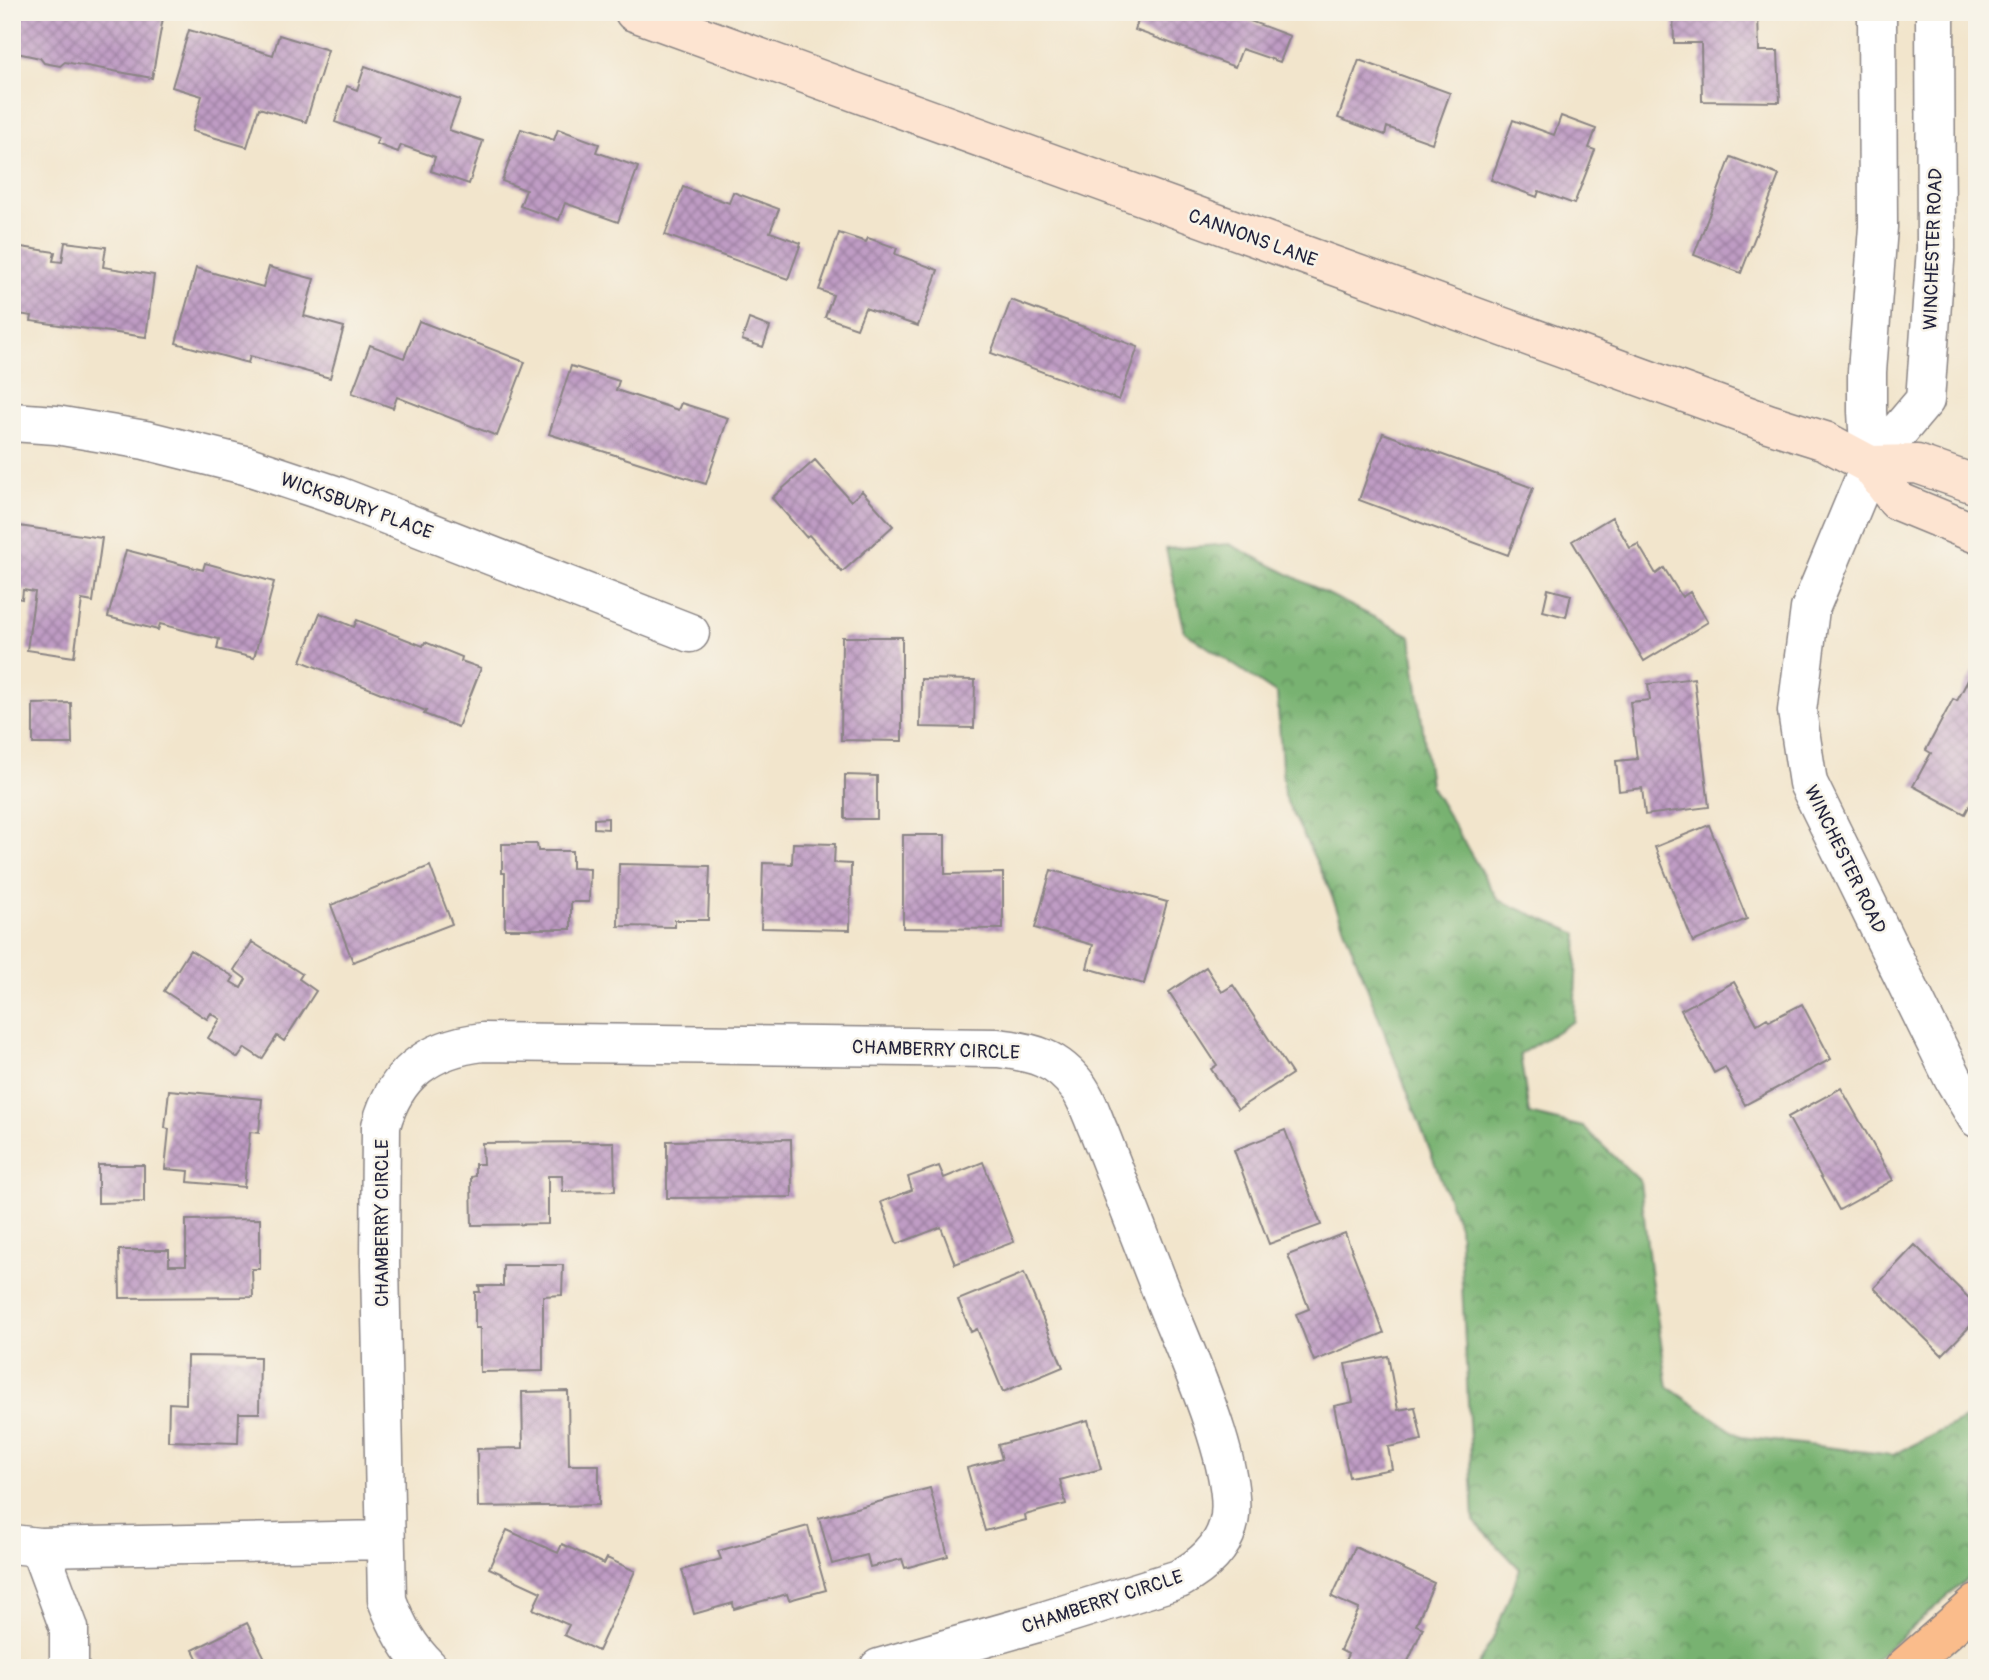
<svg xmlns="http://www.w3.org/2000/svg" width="1989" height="1680" viewBox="0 0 1989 1680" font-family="Pangolin,sans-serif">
  <defs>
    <pattern id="forest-crowns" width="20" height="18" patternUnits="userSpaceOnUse" patternTransform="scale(1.75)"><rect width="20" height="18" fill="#78b271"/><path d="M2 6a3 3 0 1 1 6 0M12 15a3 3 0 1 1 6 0" fill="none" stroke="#62905e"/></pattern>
    <pattern id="building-cross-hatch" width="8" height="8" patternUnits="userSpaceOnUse" patternTransform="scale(1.75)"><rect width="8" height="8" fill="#bf9cc4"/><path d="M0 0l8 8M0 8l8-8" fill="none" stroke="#9b7fa0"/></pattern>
  </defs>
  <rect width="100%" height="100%" fill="#f7f3e8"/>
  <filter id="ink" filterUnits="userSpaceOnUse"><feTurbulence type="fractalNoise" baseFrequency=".0143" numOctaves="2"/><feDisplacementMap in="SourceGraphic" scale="14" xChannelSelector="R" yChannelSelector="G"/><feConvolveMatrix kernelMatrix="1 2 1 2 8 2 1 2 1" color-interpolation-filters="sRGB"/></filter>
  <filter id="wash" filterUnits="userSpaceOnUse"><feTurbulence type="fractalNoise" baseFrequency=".00686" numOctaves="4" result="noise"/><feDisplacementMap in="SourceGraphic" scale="28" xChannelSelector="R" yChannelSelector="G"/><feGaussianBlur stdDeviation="1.57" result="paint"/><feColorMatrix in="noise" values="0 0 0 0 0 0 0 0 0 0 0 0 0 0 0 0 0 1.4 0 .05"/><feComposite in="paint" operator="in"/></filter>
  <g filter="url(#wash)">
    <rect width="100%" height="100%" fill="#f2e5cc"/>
    <path fill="url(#forest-crowns)" stroke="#4d6a56" stroke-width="2" d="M1229,544L1411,636L1430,785L1498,900L1578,934L1574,1021L1520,1054L1529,1114L1583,1127L1640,1181L1651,1278L1668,1387L1741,1437L1893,1455L1977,1413V1570L1866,1668H1475L1492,1641L1520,1569L1474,1521L1459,1226L1326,881L1284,796L1277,694L1185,632L1166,549Z"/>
    <g id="blocks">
      <path fill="url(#building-cross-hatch)" d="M18,12H141V14L163,18L152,78L65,62L60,66L44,63L40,58L12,52V42Z
        M1141,12H1226L1290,36L1280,62L1242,49L1235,67L1135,30Z
        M1673,12H1758L1759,51H1778L1780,102L1702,101L1701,43H1674Z
        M189,30L273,55L279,35L328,50L306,122L259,108L247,147L192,131L202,96L172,87Z
        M1359,60L1450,93L1432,143L1387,127L1385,135L1338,118Z
        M365,66L460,100L449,130L483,141L469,184L431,171L435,157L401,145L398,152L376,144L379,138L335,122L347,86L357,90Z
        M1561,116L1596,129L1589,148L1595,150L1574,204L1539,191L1537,197L1491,180L1513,120L1554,135Z
        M521,129L554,140L558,129L599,144L596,152L638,167L618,222L565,203L559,220L520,206L526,190L502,181Z
        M1731,157L1779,175L1741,273L1694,255Z
        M683,187L729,203L733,192L779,209L770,232L801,243L788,279L665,235Z
        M839,233L866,242L868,238L897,248L895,254L938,270L918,326L865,308L857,328L825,317L833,295L819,290Z
        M65,242L106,247L103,267L154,275L146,337L31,321L32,316L12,313V258L14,246L55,252L53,261L62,262Z
        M269,267L314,279L304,316L344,327L330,378L250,356L248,363L176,343L196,268L263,287Z
        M1011,300L1138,347L1119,400L991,353Z
        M749,319L770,327L763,347L742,340Z
        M419,321L525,362L497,436L397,397L393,408L352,393L370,345L404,358Z
        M571,366L619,381L616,390L678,410L681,403L728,418L706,484L549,434Z
        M1383,433L1533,488L1508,555L1359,500Z
        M815,460L851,501L862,491L893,526L842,572L809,535L806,537L772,498Z
        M1612,517L1630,548L1638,544L1656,574L1664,568L1682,597L1690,592L1708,622L1644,661L1572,541Z
        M12,525L102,538L93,602L82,600L74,657L27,650L35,592L23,590L22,599L12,597Z
        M126,550L203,570L205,563L274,582L254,658L217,649L219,639L160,624L158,630L108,617Z
        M1548,589L1571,595L1566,617L1543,611Z
        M320,613L354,627L357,620L423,646L425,642L462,657L461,661L481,668L458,727L424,714L426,711L301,661Z
        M842,637H902V741L841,740Z
        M1977,663V792L1965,814L1913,786L1931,753L1926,750L1953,699L1957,701Z
        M1694,678L1709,807L1645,815L1642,788L1619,791L1616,761L1637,759L1630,702L1650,700L1648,684Z
        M921,679L975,680L974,728L920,727Z
        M71,703L72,744H33V704Z
        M845,775L877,776V819H845Z
        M608,818V829L594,828V819Z
        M1709,825L1747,919L1693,942L1655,847Z
        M903,835H945V874L1003,873V929L903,928Z
        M793,843L835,844L834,863L851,864L850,930L761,928L763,863L792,864Z
        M502,844H537L538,851H572V868L590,869L589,902H571V929H505V873H502Z
        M619,864L710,866L708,920H675V927L618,926Z
        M430,866L452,924L353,962L331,905Z
        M1051,870L1167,902L1144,984L1087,968L1093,945L1035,928Z
        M252,942L302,974L299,979L316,991L284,1041L277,1036L262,1059L245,1048L238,1058L208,1038L220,1019L211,1013L207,1019L164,991L190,950L234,977L231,982L241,988L246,979L234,970Z
        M1206,967L1222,992L1233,985L1292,1074L1238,1109L1211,1069L1217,1065L1169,992Z
        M1734,982L1757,1024L1767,1018L1769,1021L1802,1004L1831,1059L1745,1105L1725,1067L1714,1073L1681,1010Z
        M1841,1088L1893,1180L1839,1210L1788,1117Z
        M169,1090L262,1099L259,1133L250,1132L244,1187L188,1182L189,1171L165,1169L169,1129L165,1128Z
        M1285,1130L1321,1225L1269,1244L1234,1150Z
        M791,1139L792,1197L667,1198V1141Z
        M614,1142L615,1191L563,1192L562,1176H548V1224L472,1225L471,1177L475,1176V1164H483L482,1143Z
        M983,1162L1014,1242L955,1264L941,1227L897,1244L881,1202L912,1190L908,1177L939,1166L944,1178Z
        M98,1165H144V1202L98,1203Z
        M260,1219V1269H252L253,1297L120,1298L119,1250H169V1265H186V1220Z
        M1345,1233L1384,1333L1314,1361L1296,1314L1309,1309L1288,1255Z
        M1915,1245L1977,1306V1319L1942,1355L1874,1288Z
        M503,1265H563L562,1295L543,1296V1371L480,1372V1328H475V1292H480L479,1286H503Z
        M1024,1273L1063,1367L1003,1392L977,1329L971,1332L958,1300Z
        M187,1356L260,1357L259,1413H239L238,1443L168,1441L169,1403L186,1404Z
        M1388,1356L1398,1410L1415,1407L1422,1440L1388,1447L1392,1469L1349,1477L1334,1406L1353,1402L1345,1364Z
        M568,1391L569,1465H599V1505L478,1507L477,1449L523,1448L522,1392Z
        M1088,1420L1101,1469L1060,1480L1066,1504L1025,1515L1026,1520L985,1531L967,1468L1002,1459L998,1445Z
        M930,1488L948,1556L905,1568L902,1559L870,1567L867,1555L832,1564L819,1518Z
        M808,1526L826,1590L789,1600L787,1594L734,1609L733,1603L694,1614L682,1570L721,1559L718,1551Z
        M507,1530L558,1553L562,1544L604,1564L607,1558L635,1571L598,1651L564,1635L569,1625L533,1609L541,1592L489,1568Z
        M1355,1547L1434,1583L1416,1625L1423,1628L1405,1668H1342L1348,1654L1340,1650L1359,1609L1332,1597Z
        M247,1623L270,1668H202L193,1650Z"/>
    </g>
  </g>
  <g filter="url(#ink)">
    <use href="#blocks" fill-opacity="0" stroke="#8a8484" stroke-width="2"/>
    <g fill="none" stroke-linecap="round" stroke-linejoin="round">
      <defs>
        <path id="street" d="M1935,12L1936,248L1925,400L1870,465L1810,609L1797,711L1808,783L1953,1078L1977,1118
          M12,422L56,425L145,440L245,465L338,496L690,633
          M1870,465L1867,411V372L1878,227L1877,12
          M12,1544L39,1547L385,1540
          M39,1547L69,1628V1668
          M429,1668C408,1648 397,1626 387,1600L380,1265L381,1126C395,1073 430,1048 483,1042L998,1048C1032,1052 1058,1058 1079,1088C1088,1101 1093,1119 1100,1134C1122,1190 1144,1247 1166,1303C1186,1353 1243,1476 1228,1526C1221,1551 1201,1567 1179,1579L1037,1623L879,1668"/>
        <path id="secondary" d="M634,12L1768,423L1825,441L1870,465L1897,501L1977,534
          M1870,465L1917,464L1977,485"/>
        <path id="highway" d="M1904,1668L1977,1604"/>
      </defs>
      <use href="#street" stroke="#8a8484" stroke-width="41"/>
      <use href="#secondary" stroke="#8a8484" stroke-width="41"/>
      <use href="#highway" stroke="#8a8484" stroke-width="41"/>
      <use href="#street" stroke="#fff" stroke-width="38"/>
      <use href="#secondary" stroke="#fde4d1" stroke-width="38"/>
      <use href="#highway" stroke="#fabc8b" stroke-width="38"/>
    </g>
  </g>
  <g text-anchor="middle" stroke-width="5" stroke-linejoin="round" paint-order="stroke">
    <g font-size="19" fill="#22223b" stroke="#f7f3e8">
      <text transform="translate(1253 237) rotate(20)" y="7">CANNONS LANE</text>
      <text transform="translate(1932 249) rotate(-88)" y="7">WINCHESTER ROAD</text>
      <text transform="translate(357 505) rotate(20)" y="7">WICKSBURY PLACE</text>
      <text transform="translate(1846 859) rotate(64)" y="7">WINCHESTER ROAD</text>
      <text transform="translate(936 1049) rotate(2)" y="7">CHAMBERRY CIRCLE</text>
      <text transform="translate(381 1223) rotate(-90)" y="7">CHAMBERRY CIRCLE</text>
      <text transform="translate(1102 1601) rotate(-18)" y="7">CHAMBERRY CIRCLE</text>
    </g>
  </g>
  <rect width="1989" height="1680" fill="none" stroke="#f7f3e8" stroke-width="42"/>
</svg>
